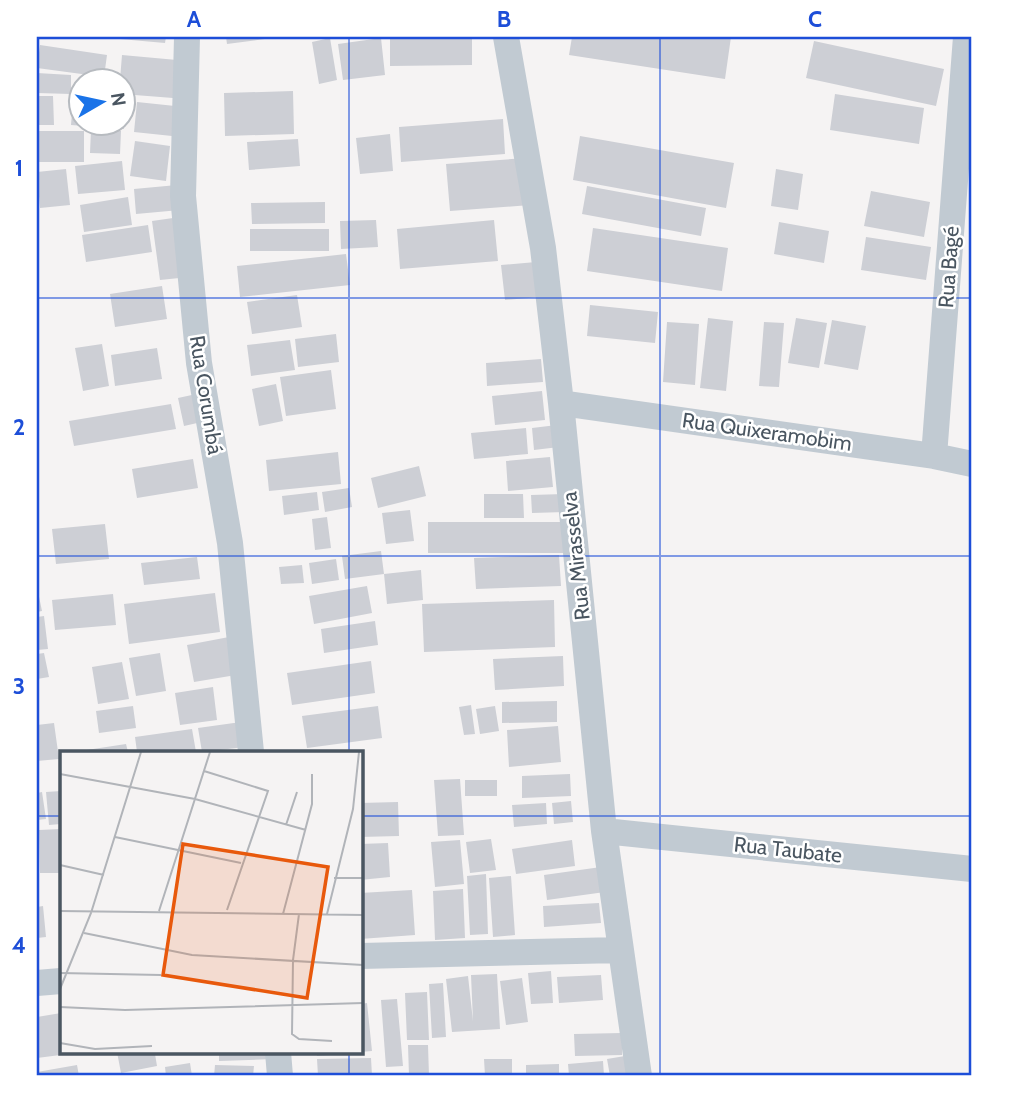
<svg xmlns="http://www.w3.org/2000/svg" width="1009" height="1113" viewBox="0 0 1009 1113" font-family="Cabin,sans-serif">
  <rect width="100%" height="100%" fill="#f5f3f3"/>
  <path fill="#cdcfd5" d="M120,37H166L165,43L120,39Z
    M226,37H272V38L227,44Z
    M572,37H731L725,79L569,55Z
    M330,38L337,80L319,84L312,42Z
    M381,38L385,75L343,80L338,44Z
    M472,38V65L390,66V39Z
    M814,41L944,69L936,106L806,78Z
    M40,45L107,55L104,77L37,68Z
    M122,55L177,60L173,98L122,94V80H120Z
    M37,73L71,75V94L37,93Z
    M293,91L294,134L225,136L224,93Z
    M835,94L924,108L919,144L830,130Z
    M37,96H53L54,125H37Z
    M73,100L80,101V122H124V129L71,125Z
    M137,102L175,106L172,136L134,132Z
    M503,119L505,154L401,162L399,127Z
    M91,130L121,131L120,154L90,153Z
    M37,131H84V162H37Z
    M390,134L393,171L360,174L356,138Z
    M580,136L734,163L726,208L573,180Z
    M298,139L300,166L249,170L247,142Z
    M135,141L170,146L166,181L130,176Z
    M526,158L530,205L450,211L446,164Z
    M122,161L125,190L78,194L75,166Z
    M66,169L70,205L40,208L37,172Z
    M776,169L803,174L798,210L771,206Z
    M177,185L180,210L136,214L134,189Z
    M587,186L706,208L701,236L582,214Z
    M871,191L930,202L924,237L864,226Z
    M128,197L132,225L84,232L80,205Z
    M325,202V223L252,224L251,203Z
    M180,217L189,277L160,280L152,221Z
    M376,220L378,247L341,249L340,221Z
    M494,220L498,261L400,269L397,229Z
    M779,222L829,231L824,263L774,254Z
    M148,225L152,252L86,262L82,235Z
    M593,228L728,248L722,291L587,271Z
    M250,229H329V251H250Z
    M866,237L931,247L926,280L861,270Z
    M346,254L350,285L240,297L237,266Z
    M536,262L540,297L505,300L501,265Z
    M162,286L167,319L115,327L110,294Z
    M297,295L302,327L252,334L247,302Z
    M590,305L658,312L655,343L587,336Z
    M708,318L733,321L726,391L700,388Z
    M796,318L827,323L819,368L788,363Z
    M832,320L866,326L858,370L824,364Z
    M667,322L699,324L695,385L663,382Z
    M764,322L784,323L779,387L759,386Z
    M336,334L339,362L298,367L295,339Z
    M290,340L295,370L251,376L247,345Z
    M102,344L109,386L83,391L75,348Z
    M157,348L162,379L115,386L111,355Z
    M541,359L543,382L487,386L486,363Z
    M331,370L336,409L286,416L280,377Z
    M276,384L283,421L259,426L252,389Z
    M542,391L545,420L495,425L492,396Z
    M201,393L206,421L184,426L178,398Z
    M171,404L176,429L74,446L69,421Z
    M557,425L559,447L534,450L532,428Z
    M526,428L528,454L474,459L471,433Z
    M338,452L341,484L269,491L266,460Z
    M550,457L553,487L508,491L506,461Z
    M193,459L198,488L137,498L132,469Z
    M419,466L426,496L378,508L371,478Z
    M349,488L352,507L325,512L322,492Z
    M317,492L319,510L284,515L282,496Z
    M484,494H523L524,518H484Z
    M564,494L565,512L532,513L531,495Z
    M410,510L414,541L386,544L382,513Z
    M327,517L331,548L315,550L312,519Z
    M428,522H564L565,553H428Z
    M105,524L109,559L56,564L52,529Z
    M381,551L384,574L345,579L342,556Z
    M559,555L561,586L476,589L474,558Z
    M197,557L200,579L144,585L141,563Z
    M336,559L339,580L312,584L309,563Z
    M302,565L304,583L281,584L279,567Z
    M421,570L423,600L387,604L384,574Z
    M367,586L372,613L314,624L309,596Z
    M37,587L42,611L37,612Z
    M215,593L220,632L129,644L124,604Z
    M113,594L116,625L55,630L52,600Z
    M554,600L555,647L424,652L422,604Z
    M44,616L48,649L37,650V617Z
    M375,621L378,645L324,653L321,629Z
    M229,637L236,675L194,682L187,645Z
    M44,653L49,677L37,679V654Z
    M160,653L166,691L136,696L129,658Z
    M563,656L564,686L495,690L493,659Z
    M371,661L375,693L292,705L287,673Z
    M122,662L129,699L98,704L92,667Z
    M213,687L217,720L180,725L175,693Z
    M557,701V722L502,723V702Z
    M471,705L475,734L464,735L459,707Z
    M133,706L136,728L99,733L96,711Z
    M378,706L382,738L307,748L302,716Z
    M495,706L499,731L480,734L476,709Z
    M241,722L245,747L202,752L198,728Z
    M54,723L59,759L37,761V725Z
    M558,726L561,762L509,767L507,730Z
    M192,729L196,752H137L135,737Z
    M126,744L128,752H80V751Z
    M570,774L571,796L522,798V776Z
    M460,779L464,835L438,836L434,780Z
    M465,780H497V796H465Z
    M61,791V824L49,825L46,792Z
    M42,792L46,819L37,820V793Z
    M571,801L573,822L554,824L552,803Z
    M398,802L399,836L360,837V803Z
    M546,803L547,824L514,827L512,805Z
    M61,829V873H40L39,830Z
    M491,839L496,870L470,873L466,842Z
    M460,840L464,884L435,887L431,842Z
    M572,840L575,866L516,874L512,849Z
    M388,843L390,877L360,880V844Z
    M601,867L605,892L547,900L544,875Z
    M486,874L488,934L470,935L467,876Z
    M511,876L515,935L493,937L489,878Z
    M463,889L465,938L435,940L433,891Z
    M412,890L415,935L360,939V893Z
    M599,903L601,923L544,927L543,906Z
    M43,906L46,937L37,938V907Z
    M551,971L553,1003L531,1004L528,973Z
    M497,974L500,1029L452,1032L446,979L468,976L473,1021L471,975Z
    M601,975L603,1000L559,1003L557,977Z
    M522,978L528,1022L506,1025L500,981Z
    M443,983L446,1037L432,1038L429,984Z
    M427,992L429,1040H407L405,993Z
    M397,999L403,1066L386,1067L381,1000Z
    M367,1003L372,1051L360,1052V1004Z
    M61,1013V1052H68V1054L37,1058V1017Z
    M622,1033V1055L575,1056L574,1034Z
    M408,1045H428L429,1076H409Z
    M117,1052H160V1053L155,1054L157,1066L121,1073Z
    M219,1052H274V1059L219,1061Z
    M316,1052H345V1054L317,1056Z
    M631,1055L635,1076H610L607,1059Z
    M371,1058L372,1076H318L317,1059Z
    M484,1059H512V1076H485Z
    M603,1061L604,1076H569L568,1064Z
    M190,1063L192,1076H166L165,1067Z
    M559,1064V1076H526V1065Z
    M77,1065L79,1076H37V1072Z
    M215,1065L254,1066L253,1076H214Z"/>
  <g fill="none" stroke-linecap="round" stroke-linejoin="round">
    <path stroke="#c1cad2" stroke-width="26" d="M187,37L183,196L199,363L230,543L251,752
      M506,37L543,248L561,403L604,831L639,1076
      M561,403L934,456L972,464
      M934,456L966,37
      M604,831L972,869
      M360,956L621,950
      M37,983L61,981
      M278,1052L280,1076"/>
  </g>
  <path fill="none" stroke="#1d4ed8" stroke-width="2" stroke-opacity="0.55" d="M349,37V752M660,37V1076M37,298H972M37,556H972M37,816H61M360,816H972M349,1052V1076"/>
  <g text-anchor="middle" stroke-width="5" stroke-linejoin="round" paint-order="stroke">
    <g font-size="21" fill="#4a5661" stroke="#fff">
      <text transform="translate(949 267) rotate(-86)" y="7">Rua Bagé</text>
      <text transform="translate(206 395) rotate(81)" y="7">Rua Corumbá</text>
      <text transform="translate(767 432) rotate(8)" y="7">Rua Quixeramobim</text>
      <text transform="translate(576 556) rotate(-96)" y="7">Rua Mirasselva</text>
      <text transform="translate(788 850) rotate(6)" y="7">Rua Taubate</text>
    </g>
  </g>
  <g transform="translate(60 751)">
    <rect width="303" height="303" fill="#f5f3f3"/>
    <path fill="none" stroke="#b1b4b9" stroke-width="2" d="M144,20L208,40L167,159M0,23L135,48L246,79M226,74L237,41M55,86L181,112M0,114L44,124M274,127H303M0,160L303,164M99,160L150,1M223,163L252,53V23M239,163L233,209L232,283L239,288L272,290M267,163L293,58L299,1M24,182L132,204L303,214M0,222L101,224M0,238L31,162L81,1M0,256L65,259L303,252M0,292L35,298L92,295"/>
    <path fill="#e8590c" fill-opacity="0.15" stroke="#e8590c" stroke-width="3.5" d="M123,93L268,116L247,247L103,224Z"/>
    <rect width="303" height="303" fill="none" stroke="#4a5661" stroke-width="3.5"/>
  </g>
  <rect width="1009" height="1113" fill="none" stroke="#ffffff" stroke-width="77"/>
  <g transform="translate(102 102) rotate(81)"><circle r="33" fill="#ffffff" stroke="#b7bbc0" stroke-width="2"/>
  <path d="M0-5L12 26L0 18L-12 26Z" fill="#1a73e8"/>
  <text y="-10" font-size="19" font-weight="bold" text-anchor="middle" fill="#4a5661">N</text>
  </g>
  <rect x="38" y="38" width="932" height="1036" fill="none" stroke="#1d4ed8" stroke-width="2.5"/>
  <g font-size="23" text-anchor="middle" font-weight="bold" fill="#1d4ed8">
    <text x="194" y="27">A</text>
    <text x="504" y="27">B</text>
    <text x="815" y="27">C</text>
    <text x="19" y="176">1</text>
    <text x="19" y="435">2</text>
    <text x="19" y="694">3</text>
    <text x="19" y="953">4</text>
  </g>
</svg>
